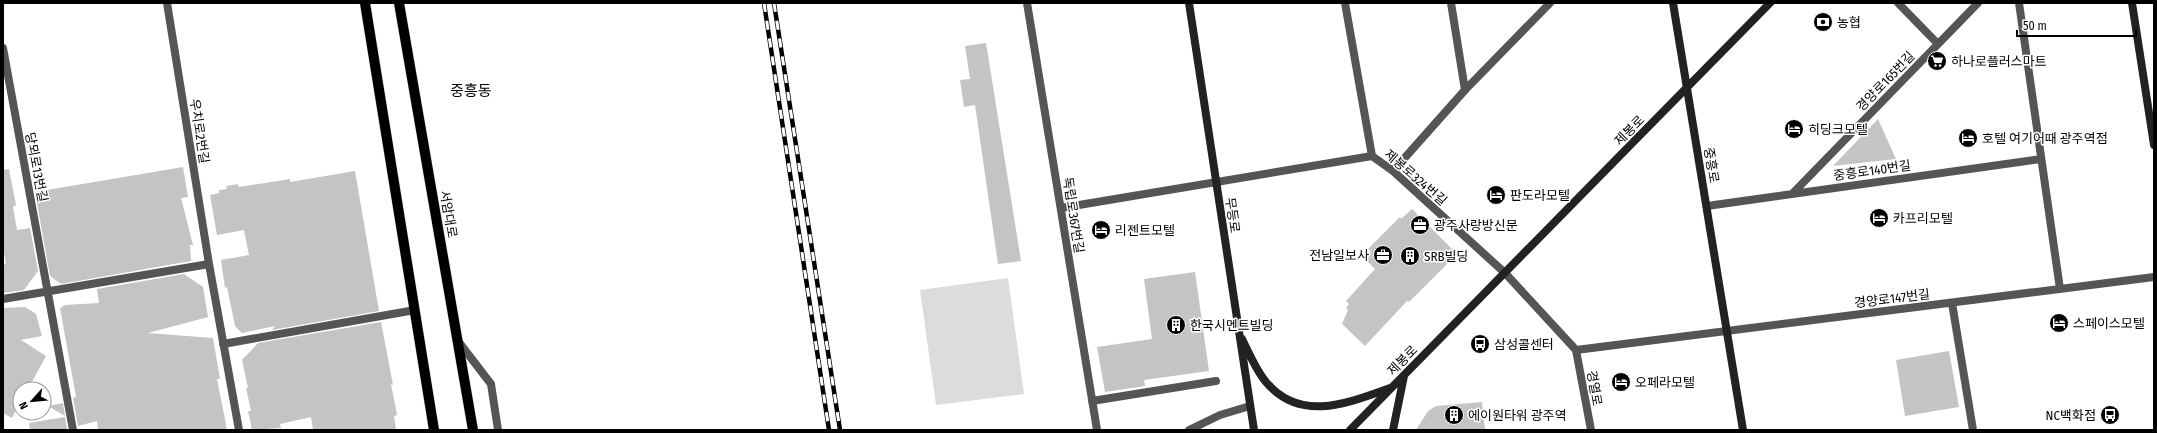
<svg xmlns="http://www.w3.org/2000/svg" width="2157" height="433" viewBox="0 0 2157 433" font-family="'Fira Sans Condensed','Noto Sans KR',sans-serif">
  <rect width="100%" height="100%" fill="#fff"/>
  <path fill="#dcdcdc" d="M1008,278L1024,394L936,405L920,290Z"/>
  <path fill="#c4c4c4" d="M986,43L1021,261L998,264L975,105L964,107L960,80L970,79L965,46Z
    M1878,119L1896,159L1833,166Z
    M183,167L188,197L181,198L193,245H190L191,261L61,284L50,276L35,192Z
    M9,169L16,205L13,207L17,230L30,228L38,271L24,290L3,293V265L6,264L3,248V170Z
    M355,171L379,311L272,330L275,326L242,333L235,326L227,287L225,288L221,260L249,255L244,230L217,235L210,195L219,193V190L227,189L226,186L238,184L239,187L290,179V182Z
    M1412,209L1457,254L1409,302L1407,301L1365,346L1342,324L1348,310L1346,308L1349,304L1346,301L1375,269L1364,258L1371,251L1368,249L1400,217L1401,219Z
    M1195,272L1209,371L1144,380L1145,386L1105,392L1097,347L1152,339L1144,279Z
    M184,274L203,287L208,317L148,333L213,338L220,379H217L227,430H98L97,421L78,426L73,398L76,397L60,308L65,305L99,303L97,289Z
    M25,307L36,314L42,336L21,340L46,356L28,389H20V403L12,418L3,413V308Z
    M381,322L393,385L391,384L397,415L394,416L396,430H313L311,417L280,424L281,428L252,430L248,411H251L246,388H248L242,360L258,343Z
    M1949,351L1959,407L1905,416L1896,360Z
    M1482,402L1485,430H1416L1428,411L1436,406Z
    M63,403L65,416L48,406Z
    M65,417L67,429L30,430L29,423Z"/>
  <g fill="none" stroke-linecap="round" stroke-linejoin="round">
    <defs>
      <path id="primary" d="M365,3L434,430
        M399,3L473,430"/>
    </defs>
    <use href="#primary" stroke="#dbdbdb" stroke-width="11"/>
    <path stroke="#555" stroke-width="8" d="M167,3L209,264L239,430
      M3,48L73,430
      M3,299L209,264
      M458,341L491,384L498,430
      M223,344L415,310
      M1189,430L1220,415L1250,406"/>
    <path stroke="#555" stroke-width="8" d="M1027,3L1097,430
      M1345,3L1372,156L1393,171L1505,273L1576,350
      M1451,3L1465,90
      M1898,3L1938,44
      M2019,3L2060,289
      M1393,171L1465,90L1550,3
      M1793,193L1978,3
      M1707,206L2041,159
      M1061,208L1372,156
      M1952,303L1973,430
      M1576,350L2154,277
      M1576,350L1591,430
      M1092,401L1216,381"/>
    <path stroke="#222" stroke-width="8" d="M1189,3L1254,430
      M1673,3L1743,430
      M2132,3L2154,145
      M1242,339C1249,353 1256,370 1266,382C1300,423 1348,403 1390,388
      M1350,430L1770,3
      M1393,430L1404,376"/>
    <use href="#primary" stroke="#000" stroke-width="10"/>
    <defs>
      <path id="rail" d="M764,3L829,430
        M774,3L840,430"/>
    </defs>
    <use href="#rail" stroke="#000" stroke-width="4.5"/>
    <use href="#rail" stroke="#fff" stroke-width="3" stroke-dasharray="9" stroke-linecap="butt"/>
  </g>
  <defs>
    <symbol id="bank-disc" viewBox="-11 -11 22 22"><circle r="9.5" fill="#000" stroke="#fff"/><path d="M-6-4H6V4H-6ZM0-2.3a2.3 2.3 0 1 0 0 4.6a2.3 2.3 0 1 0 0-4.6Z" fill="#fff"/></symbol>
    <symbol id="supermarket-disc" viewBox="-11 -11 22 22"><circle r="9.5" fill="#000" stroke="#fff"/><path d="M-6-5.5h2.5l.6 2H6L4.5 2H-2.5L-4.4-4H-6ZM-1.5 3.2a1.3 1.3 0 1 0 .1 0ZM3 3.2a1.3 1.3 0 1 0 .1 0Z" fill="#fff"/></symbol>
    <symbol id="hotel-disc" viewBox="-11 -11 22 22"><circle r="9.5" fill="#000" stroke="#fff"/><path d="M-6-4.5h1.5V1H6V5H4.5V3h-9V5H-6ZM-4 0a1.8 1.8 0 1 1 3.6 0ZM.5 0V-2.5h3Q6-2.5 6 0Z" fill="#fff"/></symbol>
    <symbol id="office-disc" viewBox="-11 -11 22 22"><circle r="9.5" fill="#000" stroke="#fff"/><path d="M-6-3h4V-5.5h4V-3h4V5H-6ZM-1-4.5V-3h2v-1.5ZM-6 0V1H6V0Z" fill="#fff"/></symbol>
    <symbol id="building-disc" viewBox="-11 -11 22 22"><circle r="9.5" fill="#000" stroke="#fff"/><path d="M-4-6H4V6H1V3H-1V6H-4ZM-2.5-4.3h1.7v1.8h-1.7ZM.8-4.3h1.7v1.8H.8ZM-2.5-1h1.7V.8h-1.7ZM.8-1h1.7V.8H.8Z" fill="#fff"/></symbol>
    <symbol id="bus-disc" viewBox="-11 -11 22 22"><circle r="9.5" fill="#000" stroke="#fff"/><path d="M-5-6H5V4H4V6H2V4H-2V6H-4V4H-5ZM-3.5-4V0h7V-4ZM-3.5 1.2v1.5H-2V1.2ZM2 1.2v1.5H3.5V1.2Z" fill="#fff"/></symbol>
  </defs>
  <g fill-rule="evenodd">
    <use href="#bank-disc" x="1812" y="11" width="22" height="22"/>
    <use href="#supermarket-disc" x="1926" y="50" width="22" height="22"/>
    <use href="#hotel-disc" x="1783" y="118" width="22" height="22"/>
    <use href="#hotel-disc" x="1957" y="127" width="22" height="22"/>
    <use href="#hotel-disc" x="1485" y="184" width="22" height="22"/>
    <use href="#hotel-disc" x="1868" y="207" width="22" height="22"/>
    <use href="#office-disc" x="1409" y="214" width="22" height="22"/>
    <use href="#hotel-disc" x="1090" y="219" width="22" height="22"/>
    <use href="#office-disc" x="1372" y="244" width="22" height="22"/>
    <use href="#building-disc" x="1399" y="245" width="22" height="22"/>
    <use href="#hotel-disc" x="2048" y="312" width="22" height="22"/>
    <use href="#building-disc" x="1165" y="314" width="22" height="22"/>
    <use href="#bus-disc" x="1469" y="333" width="22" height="22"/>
    <use href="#hotel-disc" x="1610" y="371" width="22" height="22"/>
    <use href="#building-disc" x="1443" y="404" width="22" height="22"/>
    <use href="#bus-disc" x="2099" y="404" width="22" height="22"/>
  </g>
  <g text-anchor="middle" stroke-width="3" stroke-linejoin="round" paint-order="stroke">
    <g font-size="13" fill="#000" stroke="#fff" text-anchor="start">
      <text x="1837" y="27">농협</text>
      <text x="1951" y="66">하나로플러스마트</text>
      <text x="1808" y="134">히딩크모텔</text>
      <text x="1982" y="143">호텔 여기어때 광주역점</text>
      <text x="1510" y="200">판도라모텔</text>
      <text x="1893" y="223">카프리모텔</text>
      <text x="1434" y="230">광주사랑방신문</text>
      <text x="1115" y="235">리젠트모텔</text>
      <text x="1369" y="260" text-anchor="end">전남일보사</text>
      <text x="1424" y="261">SRB빌딩</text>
      <text x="2073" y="328">스페이스모텔</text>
      <text x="1190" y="330">한국시멘트빌딩</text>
      <text x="1494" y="349">삼성콜센터</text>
      <text x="1635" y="387">오페라모텔</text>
      <text x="1468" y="420">에이원타워 광주역</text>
      <text x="2096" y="420" text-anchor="end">NC백화점</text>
    </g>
    <g font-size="13" fill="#000" stroke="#fff">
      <text transform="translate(1885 81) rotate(-46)" y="5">경양로165번길</text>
      <text transform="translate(1629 130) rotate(-45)" y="5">제봉로</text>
      <text transform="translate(200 131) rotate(81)" y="5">우치로2번길</text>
      <text transform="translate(1712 165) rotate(80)" y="5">중흥로</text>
      <text transform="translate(37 167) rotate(79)" y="5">당뫼로13번길</text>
      <text transform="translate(1872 170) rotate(-8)" y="5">중흥로140번길</text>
      <text transform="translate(1416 177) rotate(41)" y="5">제봉로324번길</text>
      <text transform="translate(449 214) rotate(80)" y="5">서암대로</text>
      <text transform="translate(1074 215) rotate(81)" y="5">독립로367번길</text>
      <text transform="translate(1233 215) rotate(82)" y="5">무등로</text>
      <text transform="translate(1892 298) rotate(-7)" y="5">경양로147번길</text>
      <text transform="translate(1402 360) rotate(-45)" y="5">제봉로</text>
      <text transform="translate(1595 388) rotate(80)" y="5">경열로</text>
    </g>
    <g font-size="15" fill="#000" stroke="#fff">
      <text x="471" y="96">중흥동</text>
    </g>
  </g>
  <rect width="2157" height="433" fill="none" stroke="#000000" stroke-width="8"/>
  <g transform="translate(32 401) rotate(243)"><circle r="19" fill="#ffffff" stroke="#999999"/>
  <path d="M0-3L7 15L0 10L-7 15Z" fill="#000000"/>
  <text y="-6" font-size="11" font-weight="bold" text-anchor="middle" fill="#000000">N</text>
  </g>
  <path d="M2017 30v6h119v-6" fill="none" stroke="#000000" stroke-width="2"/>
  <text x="2023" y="30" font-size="12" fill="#000000" stroke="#ffffff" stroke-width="3" paint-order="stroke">50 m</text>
</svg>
